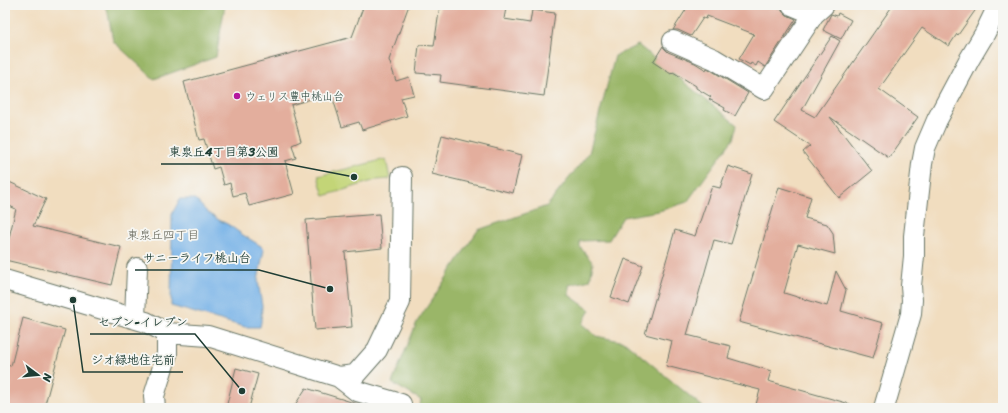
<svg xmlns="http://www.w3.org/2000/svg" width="1008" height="413" viewBox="0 0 1008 413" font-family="Sriracha,'Klee One',sans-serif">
  <rect width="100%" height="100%" fill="#f6f6f2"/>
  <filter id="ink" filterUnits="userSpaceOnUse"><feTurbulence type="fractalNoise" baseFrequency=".025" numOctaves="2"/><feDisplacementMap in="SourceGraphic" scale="8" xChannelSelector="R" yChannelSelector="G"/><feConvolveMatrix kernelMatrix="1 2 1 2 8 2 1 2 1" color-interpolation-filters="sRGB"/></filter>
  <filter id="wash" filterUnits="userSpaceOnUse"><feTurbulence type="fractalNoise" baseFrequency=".012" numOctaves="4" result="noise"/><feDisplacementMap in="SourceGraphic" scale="16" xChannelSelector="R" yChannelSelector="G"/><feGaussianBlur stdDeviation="0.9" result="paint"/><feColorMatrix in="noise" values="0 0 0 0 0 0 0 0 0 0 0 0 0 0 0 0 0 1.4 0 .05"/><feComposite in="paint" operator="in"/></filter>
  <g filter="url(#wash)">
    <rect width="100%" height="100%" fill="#f1ddbf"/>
    <path fill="#c3d577" stroke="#718956" d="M386,159L390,179L376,180L324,196L318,176Z"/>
    <path fill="#9ab668" stroke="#5c7a4e" d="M104,5H225L216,57L154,79L113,41L108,13Z
      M638,45L737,125L733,139L687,202L659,211L623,217L609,240L580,241V247L593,263L590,280L569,285V295L590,310L582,324L596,336L625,342L704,408H419L421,400L392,383L417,322L478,230L547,206L589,153L615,56Z
      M1003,174V229L1001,224Z"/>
    <path fill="#74b1e7" stroke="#4a778e" d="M180,199H195L208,213L219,220L229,225L243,235L261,246L264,250L262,259L258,281L262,306L261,322L260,327H245L171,306L172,214Z"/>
    <g id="blocks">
      <path fill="#e3ae9d" d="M364,5H409L389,60L396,81L409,77L414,95L401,98L407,116L362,130L359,122L342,127L331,93L291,105L301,141L292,145L296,158L285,161L294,194L249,206L245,193L233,196L230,183L224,185L219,167L213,169L204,139L199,140L184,82L352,37Z
        M440,5H490L506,8L504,19L530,23L532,10L555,13L544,96L440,82L441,75L416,73L419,45L434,46Z
        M682,5H769L782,10L787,15L796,19L765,67L758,62L756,66L751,63L750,65L739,59L754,34L707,16L706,19L703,18L691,36L678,30H673L687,8L682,6Z
        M893,5H979L958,35L957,34L949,46L922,28L879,89L918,117L889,158L830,117L872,171L839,198L803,152L810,146L774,122L832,36L840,41L802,110L815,117Z
        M838,13L851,20L841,39L823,30L831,14L837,16Z
        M663,46L664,48L668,52L695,63L706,70L707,68L709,69L748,93L735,116L724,110L725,108L709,99L711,97L696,88V86L673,72L671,74L653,62Z
        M442,135L522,155L513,193L432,174Z
        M728,166L752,174L731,244L714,240L687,335L731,346L728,358L771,371L768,381L850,404L849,408H755L760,390L666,366L672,341L645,334L675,230L695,236L712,186L720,188Z
        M5,180L46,199L33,226L121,247L112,285L5,260V254L16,209L5,204Z
        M779,187L811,197L805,218L827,224L833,233L835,254L798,244L784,293L827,306L836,271L846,290L841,311L883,323L873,358L739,322Z
        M379,214L382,248L345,252L352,327L315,330L306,220Z
        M625,259L643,266L629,304L611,297Z
        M23,318L65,330L44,408H5V365L11,366Z
        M236,368L258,374L249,408H226Z
        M306,388L361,405V408H293Z"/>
    </g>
  </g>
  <g filter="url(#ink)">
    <use href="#blocks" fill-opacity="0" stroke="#687565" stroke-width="1"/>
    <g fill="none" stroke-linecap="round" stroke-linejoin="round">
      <defs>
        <path id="minor" d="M792,5L814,14L824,5
          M673,41L714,59L764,89L814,14
          M5,280L146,322L167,333V354L154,396L155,408
          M135,318L137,268
          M167,333L208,336L339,377L355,375L377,350L400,302L402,177
          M339,377L357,391L401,404
          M884,408L911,314L912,300L911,286L914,256V236L922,164L925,148L937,120L969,60L985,33L996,10L999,5"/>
      </defs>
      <use href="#minor" stroke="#687565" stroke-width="22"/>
      <use href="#minor" stroke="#fff" stroke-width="20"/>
    </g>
  </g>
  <circle fill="#b5179e" stroke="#f6f6f2" stroke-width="1.5" cx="237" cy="96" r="4"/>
  <g text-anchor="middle" stroke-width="3.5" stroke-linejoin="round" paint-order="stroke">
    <g font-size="11" fill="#1f3d34" stroke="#f6f6f2" text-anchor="start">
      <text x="245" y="100">ウェリス豊中桃山台</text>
    </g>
    <g font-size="12" fill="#646559" stroke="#f6f6f2">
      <text x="163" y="239">東泉丘四丁目</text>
    </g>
  </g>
  <path fill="none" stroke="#1f3d34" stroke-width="1.5" d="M354 177L287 164H161M330 289L259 270H135M242 391L195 334H90M73 300L83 372H183"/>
  <g fill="#1f3d34" stroke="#f6f6f2" stroke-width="1.5">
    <circle cx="354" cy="177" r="4"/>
    <circle cx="330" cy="289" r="4"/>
    <circle cx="242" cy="391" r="4"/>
    <circle cx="73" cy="300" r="4"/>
  </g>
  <g font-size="12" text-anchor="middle" font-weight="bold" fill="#1f3d34" stroke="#f6f6f2" stroke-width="3.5" stroke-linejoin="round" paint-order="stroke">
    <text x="224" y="156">東泉丘4丁目第3公園</text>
    <text x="197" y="262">サニーライフ桃山台</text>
    <text x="143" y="326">セブン-イレブン</text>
    <text x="133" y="364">ジオ緑地住宅前</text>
  </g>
  <rect width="1008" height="413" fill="none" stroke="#f6f6f2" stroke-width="20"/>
  <g transform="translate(38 375) rotate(106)" stroke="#f6f6f2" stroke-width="3" paint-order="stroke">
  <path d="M0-3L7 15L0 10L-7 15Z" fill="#1f3d34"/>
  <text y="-6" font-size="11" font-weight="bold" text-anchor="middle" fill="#1f3d34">N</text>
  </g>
</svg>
